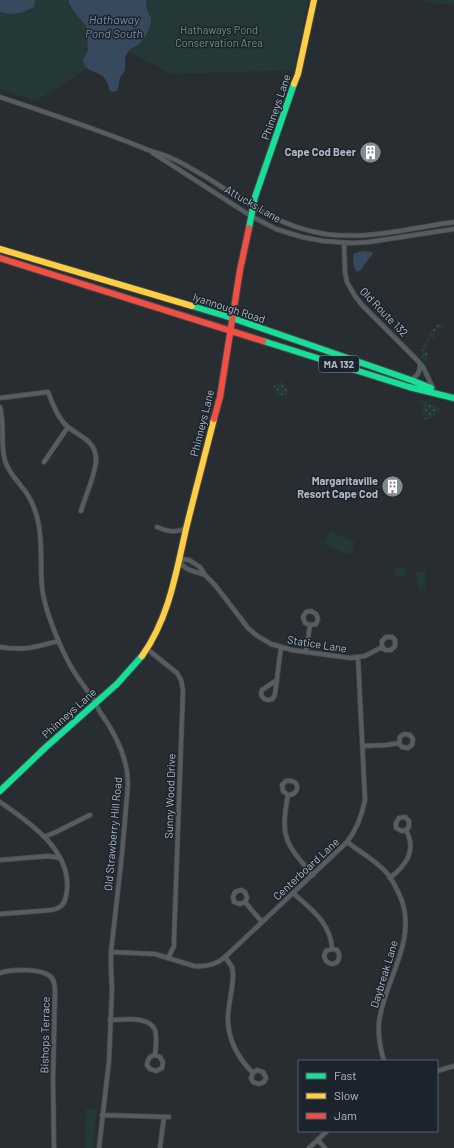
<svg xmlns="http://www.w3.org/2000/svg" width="454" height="1148" viewBox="0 0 454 1148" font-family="Barlow,sans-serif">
  <defs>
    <pattern id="grass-dots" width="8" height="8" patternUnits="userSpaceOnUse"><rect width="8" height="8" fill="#253838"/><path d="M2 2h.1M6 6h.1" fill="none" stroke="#425353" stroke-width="1.8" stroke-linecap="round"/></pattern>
  </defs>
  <rect width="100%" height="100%" fill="#282d32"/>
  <path fill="url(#grass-dots)" d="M439,323L444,325L442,329L438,328L433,335L436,337V338L432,337L425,348L429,354L426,360L425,361C422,359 422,359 421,355C420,348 433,327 439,323Z
    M280,382H282L288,391L287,395L281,397L278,396L273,387L275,385Z
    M417,399L440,408C434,418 431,420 419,419L428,417L423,415L422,411L424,405Z"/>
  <path fill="#253838" d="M29,0H69L85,23L89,34L91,66L36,101L0,89V3Z
    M146,0H308L294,70L175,74L168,72L128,51L140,44L147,33L151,22L150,16L146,9Z
    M413,0H454V5Z
    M330,531L355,542L350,555L324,544Z
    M404,568L405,569V575L404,576L395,577L394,569Z
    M425,571L426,589H418L416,572Z
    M86,1109H97L93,1148H85Z"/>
  <path fill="#37495c" d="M0,0H35L34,7C22,13 13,16 0,12Z
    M69,0H146C146,3 146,7 147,9C148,13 151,16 151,21C151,27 145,38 140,43C137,47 131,47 128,52C121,61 130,68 120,77L118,90L114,92L110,91C104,70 100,77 85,67L83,60L88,50L86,26L73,10L69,3Z
    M364,251L372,252L373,253L360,271L357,272L354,268L353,255L355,253Z"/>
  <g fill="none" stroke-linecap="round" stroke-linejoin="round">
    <defs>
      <path id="street" d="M0,97C50,114 100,130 148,150C156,153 164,154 171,158C183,163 194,170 206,177C244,201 279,227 325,234C368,240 411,228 454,222
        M153,153L251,216L276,229L302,237L323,241L352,243L369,242L454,229
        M344,243L345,272L347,282L355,296L362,305L418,361L423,367L433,388
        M411,380C418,375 420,372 420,364
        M0,398L48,392C52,402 56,414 63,422C74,436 96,437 96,460C96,473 85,497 81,511
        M0,407C5,425 0,443 5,461C8,471 15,478 21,486C30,496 35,508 38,521C43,543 40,565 42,587C44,608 58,642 68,661C74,674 83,684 91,696C95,701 97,707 100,712C115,733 128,758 128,784L122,854L111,952V969L112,989L109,1061L99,1148
        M44,462L68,427
        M157,527C169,532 175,533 187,528
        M205,575C195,571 185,571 179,561L183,559L189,560L200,567L205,575L215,585L248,628L256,635L271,644L292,650L350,658L365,656L382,647L385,650H391L395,646V640L392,637H386L382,641V647
        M0,647C24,651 36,647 58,641
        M147,649L177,673L181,680L183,690L174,939V946L168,958
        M306,652L310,625L316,624L318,619L316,614L311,611L306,612L303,617L305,623L310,625
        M277,680L262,690L261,694C264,702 273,702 275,694L281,647
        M363,746L386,745L399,743L402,747L408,748L412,745L413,739L410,735L404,734L400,737L399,743
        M288,795L283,791L282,785L286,781C300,778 301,795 288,795C280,838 285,843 313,875
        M0,802C29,822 71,850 67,890C66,897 65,905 58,908C53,911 45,910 40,911C26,912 13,913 0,914
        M44,837L56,832L90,815
        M347,842C360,852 375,860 386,872C393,880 398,891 402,901C416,944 384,981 379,1022C378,1035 380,1048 384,1061
        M0,860L49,856L60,858
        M390,878C406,865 417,851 406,830L409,827V821L405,817L399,818L396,823V828L402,831L406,830
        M293,893C311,909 331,923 332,949L337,950L339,954C340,960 337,964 331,964L326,961L324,956L326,951L332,949
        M245,902L240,904L234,902L233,897L235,892L241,890L245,892L247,898L245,902L262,922
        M111,952L155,954L194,966C206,967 216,965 225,957L347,842C357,829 362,816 365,800L358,657
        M225,957L232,967L233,974C233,988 229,1001 228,1015C227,1038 237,1057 253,1073L251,1078L253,1082L259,1084L264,1082L266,1078L263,1072L257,1070L253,1073
        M0,973C11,969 42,968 51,977C55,981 55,987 55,992L53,1080L54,1148
        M110,1020C123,1020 149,1015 155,1030C157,1037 156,1047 155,1055C150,1056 147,1059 147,1065L150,1069L156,1071L162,1068L163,1062L160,1057L155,1055
        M437,1071L454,1066
        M102,1115L169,1117
        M318,1140L325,1148
        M160,1148L164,1117
        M309,1148L327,1131"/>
      <path id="fast" d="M249,228L255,197L294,84
        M192,306L232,318L411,380L431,388
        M263,341L409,387L454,398
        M0,791L46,747L117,684L142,656"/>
      <path id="slow" d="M294,84L298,74L314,0
        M0,249L192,306
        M142,656C169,618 176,573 186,529C195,492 205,455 214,419"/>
      <path id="jam" d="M0,258L263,341
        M214,419L220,397L240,270L249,228"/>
    </defs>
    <use href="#street" stroke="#46494d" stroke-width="5.5"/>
    <use href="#fast" stroke="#46494d" stroke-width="8"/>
    <use href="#slow" stroke="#46494d" stroke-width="8"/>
    <use href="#jam" stroke="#46494d" stroke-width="8"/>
    <use href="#street" stroke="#575c61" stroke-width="4"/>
    <use href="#fast" stroke="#16e098" stroke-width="6"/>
    <use href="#slow" stroke="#ffcf43" stroke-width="6"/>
    <use href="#jam" stroke="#f24e42" stroke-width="6"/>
  </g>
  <defs>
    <symbol id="building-disc" viewBox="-11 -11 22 22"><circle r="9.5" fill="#818991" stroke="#1b242d"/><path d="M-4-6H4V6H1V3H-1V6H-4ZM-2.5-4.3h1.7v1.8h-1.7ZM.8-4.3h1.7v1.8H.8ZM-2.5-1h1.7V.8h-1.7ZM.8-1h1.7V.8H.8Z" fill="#fff"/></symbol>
  </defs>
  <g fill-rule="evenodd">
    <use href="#building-disc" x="358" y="140" width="25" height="25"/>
    <use href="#building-disc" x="380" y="474" width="25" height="25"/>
  </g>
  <g text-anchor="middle" stroke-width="3" stroke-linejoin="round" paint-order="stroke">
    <rect fill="#1b242d" stroke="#848d97" stroke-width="1" x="319" y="356" width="40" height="16" rx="3"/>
    <g font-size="10" font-weight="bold" fill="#b1bac4">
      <text x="339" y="368">MA 132</text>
    </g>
    <g font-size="11" fill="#6a9370" stroke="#1b242d">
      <text x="219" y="34">Hathaways Pond<tspan x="219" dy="13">Conservation Area</tspan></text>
    </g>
    <g font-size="11" fill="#b1bac4" stroke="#1b242d">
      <text transform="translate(276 107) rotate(-71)" y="4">Phinneys Lane</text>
      <text transform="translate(253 204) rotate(30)" y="4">Attucks Lane</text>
      <text transform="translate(229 308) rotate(18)" y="4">Iyannough Road</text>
      <text transform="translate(384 312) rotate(46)" y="4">Old Route 132</text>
      <text transform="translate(202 423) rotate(-76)" y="4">Phinneys Lane</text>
      <text transform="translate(317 644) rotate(9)" y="4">Statice Lane</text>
      <text transform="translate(69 713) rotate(-42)" y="4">Phinneys Lane</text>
      <text transform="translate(170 796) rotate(-88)" y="4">Sunny Wood Drive</text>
      <text transform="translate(113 834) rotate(-85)" y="4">Old Strawberry Hill Road</text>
      <text transform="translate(306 869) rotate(-43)" y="4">Centerboard Lane</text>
      <text transform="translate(384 974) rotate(-73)" y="4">Daybreak Lane</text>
      <text transform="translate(45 1035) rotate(-89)" y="4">Bishops Terrace</text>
    </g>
    <g font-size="11" font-weight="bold" fill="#b1bac4" stroke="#1b242d" text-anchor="end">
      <text x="356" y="156">Cape Cod Beer</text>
      <text x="378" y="485">Margaritaville<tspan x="378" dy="13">Resort Cape Cod</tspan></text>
    </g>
    <g font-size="12" font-style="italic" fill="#738da6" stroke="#1b242d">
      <text x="114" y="24">Hathaway<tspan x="114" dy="14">Pond South</tspan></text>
    </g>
  </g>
  <rect x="298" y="1060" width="140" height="72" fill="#1b242d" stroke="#576069"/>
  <rect x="306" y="1073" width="20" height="6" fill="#16e098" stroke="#576069"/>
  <text x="334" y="1080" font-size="12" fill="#b1bac4">Fast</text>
  <rect x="306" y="1093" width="20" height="6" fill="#ffcf43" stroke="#576069"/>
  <text x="334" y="1100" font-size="12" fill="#b1bac4">Slow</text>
  <rect x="306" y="1113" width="20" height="6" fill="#f24e42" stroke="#576069"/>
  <text x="334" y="1120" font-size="12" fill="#b1bac4">Jam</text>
</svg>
